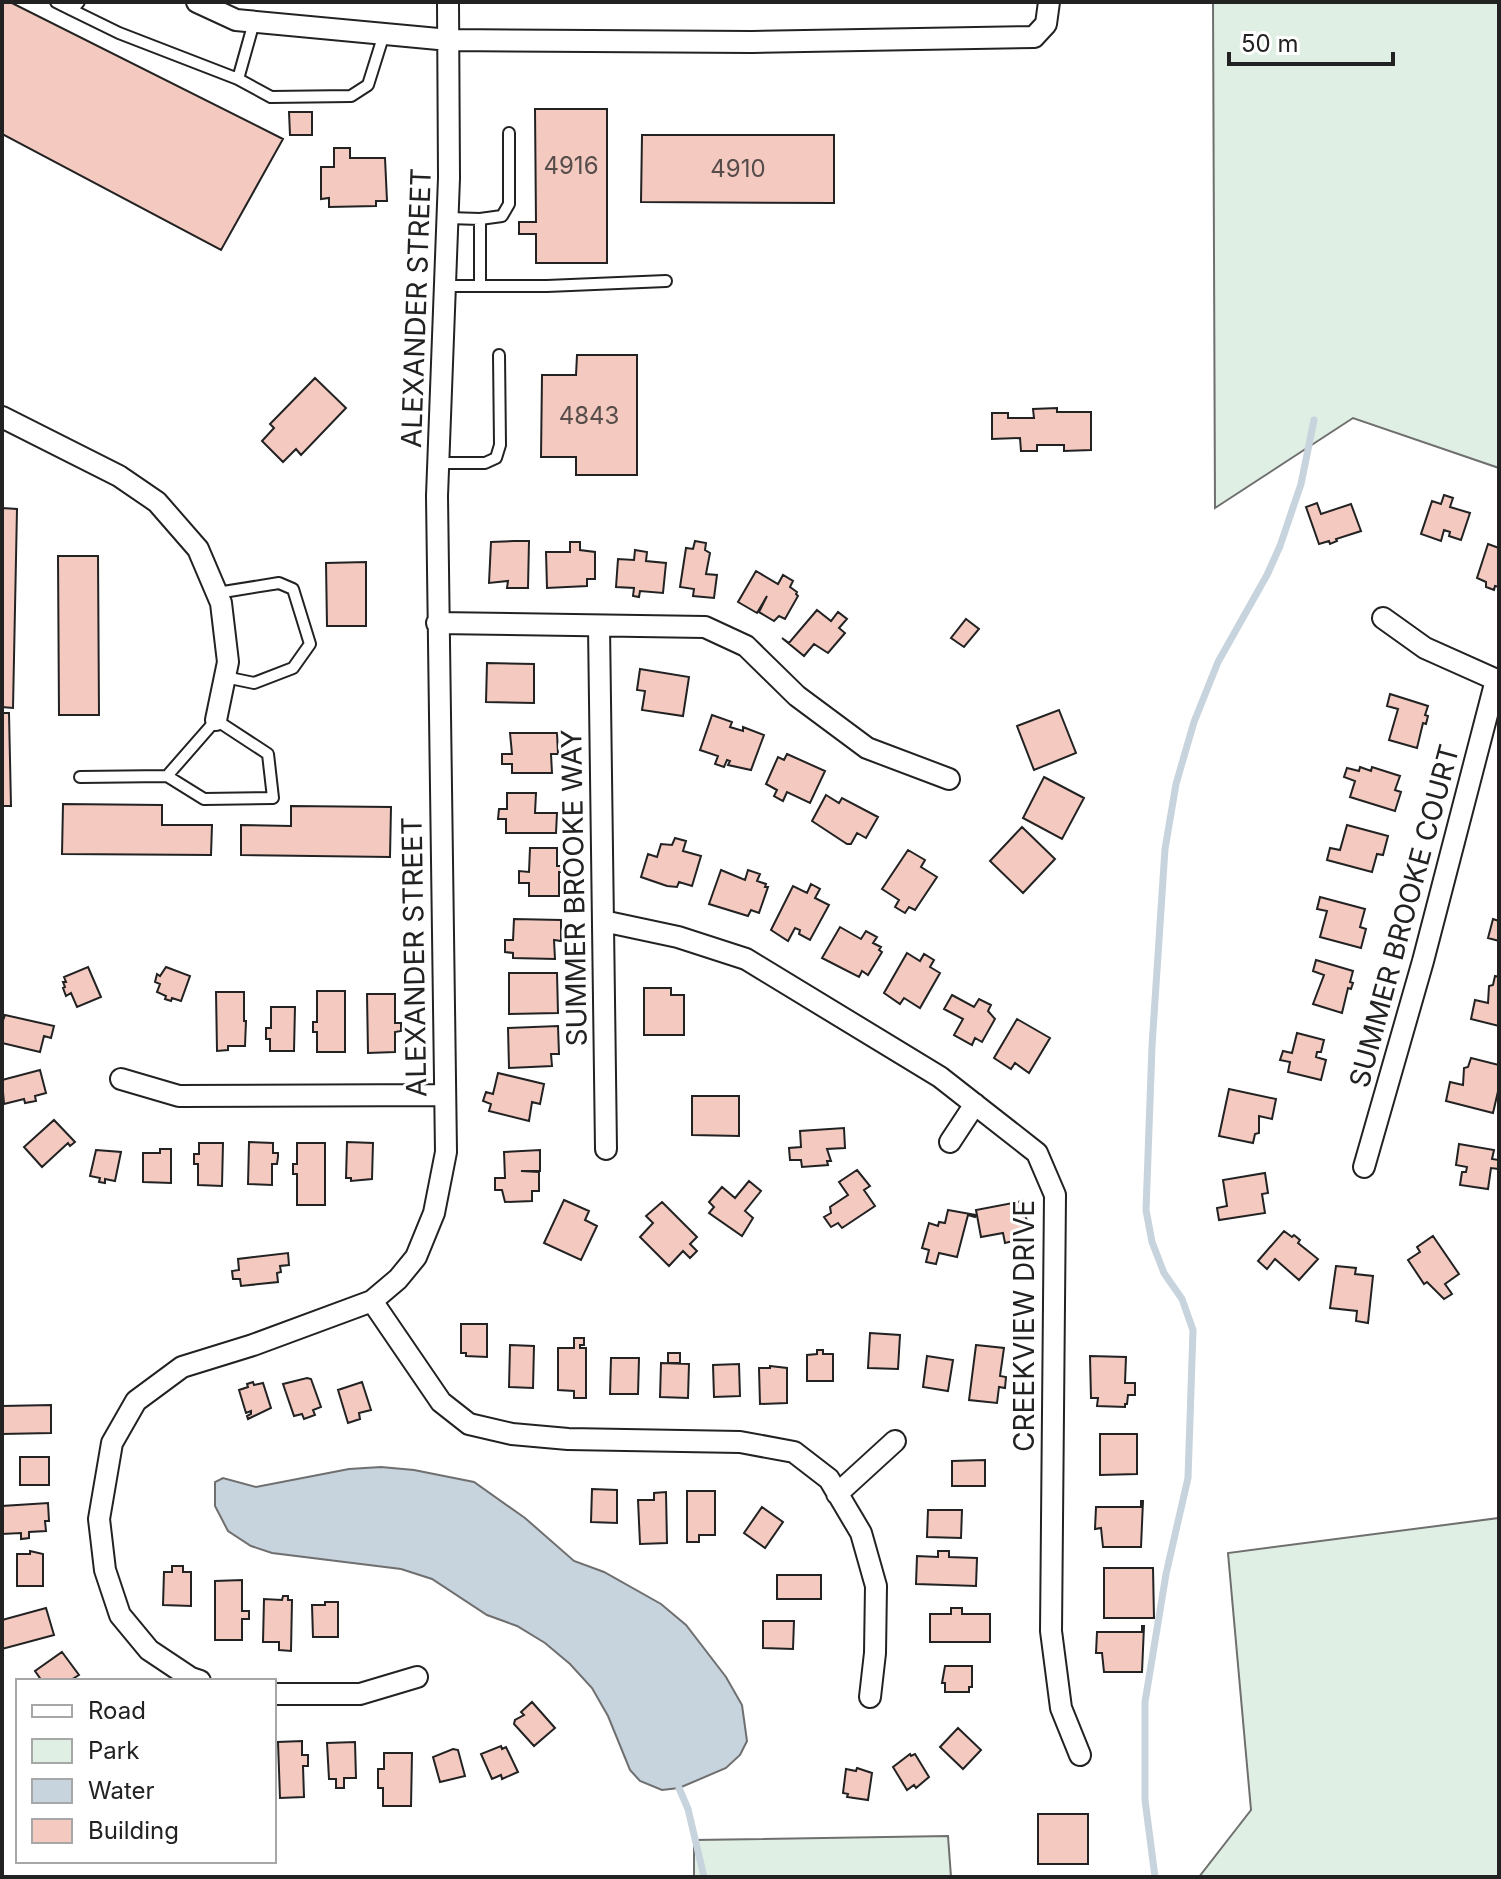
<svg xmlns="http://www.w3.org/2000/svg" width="1501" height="1879" viewBox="0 0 1501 1879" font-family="Inter,sans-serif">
  <rect width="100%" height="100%" fill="#fff"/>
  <path fill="#e0efe3" stroke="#6f6f6f" stroke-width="2" d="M1213,2H1499V468L1353,418L1215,508Z
    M1499,1518V1877H1199L1251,1810L1228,1553Z
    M948,1836L951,1877H694V1840Z"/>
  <path fill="#c7d3dd" stroke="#6f6f6f" stroke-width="2" d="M381,1467L414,1470L474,1482L525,1518L574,1561L604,1572L661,1604L686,1625L726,1677L742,1705L747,1741L740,1755L726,1768L679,1788L662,1790L640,1781L630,1770L608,1716L592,1688L570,1664L545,1643L517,1626L487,1615L432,1579L401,1569L272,1553L251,1546L228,1531L215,1506V1482L223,1478L256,1487L349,1469Z"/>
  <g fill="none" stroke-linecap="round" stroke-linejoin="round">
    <path stroke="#c7d3dd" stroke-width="7" d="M679,1788L688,1809L704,1877
      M1155,1877L1145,1800V1702L1166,1574L1188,1478L1193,1330L1182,1299L1164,1273L1152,1242L1146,1210L1152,1046L1165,849L1176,784L1194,722L1218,662L1267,575L1280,546L1301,484L1314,420"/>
  </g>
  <path fill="#f3c9c0" stroke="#222" stroke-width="2" d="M2,2H10L283,139L221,250L2,134Z
    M535,109H607V263H536V234H519V222H536Z
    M289,112H312V135H290Z
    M642,135H834V203L641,202Z
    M334,148H350V158H385L387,201H376V206L329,207V198L321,199V167H334Z
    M577,355H637V475H576V457H541L542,375H576Z
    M315,378L346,408L301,455L296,449L283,462L262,441L274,428L270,424Z
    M1057,408V412H1091V450L1064,451V445H1037V451H1021L1020,438L992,439V413H1008V418H1034L1033,409Z
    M1444,495L1453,498L1450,507L1470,513L1461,540L1449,536L1450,532L1444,530L1441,541L1421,534L1432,501L1441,504Z
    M1317,503L1321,514L1351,504L1361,531L1336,539L1337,541L1330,544L1329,541L1319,544L1306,507Z
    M2,508L17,509L13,708L2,707Z
    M514,541H529L528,588H507L508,581L489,583L491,542Z
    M695,541L706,543L705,550L710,553L706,574L717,575L714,598L693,596L694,589L680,587L686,548L693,549Z
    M570,542H580V550L595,552V579H587V586L547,588L546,552H570Z
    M1488,544L1499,548V587L1495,586L1494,590L1486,587V582L1477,578Z
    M635,550L647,552L646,561L666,563L663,593L640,591L639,597L633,596L634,588L616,587L618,559L634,560Z
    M58,556H98L99,715H59Z
    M366,562V626H327L326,563Z
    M756,571L778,584L783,575L793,581L790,587L797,592L796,594L798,596L785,619L779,616L774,621L759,612L767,596L757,613L738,602Z
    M817,610L831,621L838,612L847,619L839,628L845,633L828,653L814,644L804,656L782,638L789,643Z
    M966,619L979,629L964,647L951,638Z
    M487,663L534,664V703L486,702Z
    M640,669L689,677L683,716L642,710L645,691L637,690Z
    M1390,694L1428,706L1425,715L1428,716L1426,724L1423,723L1417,748L1389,740L1398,709L1387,706Z
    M1059,710L1076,753L1034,770L1017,726Z
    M2,713H9L11,806H2Z
    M712,715L732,722L730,727L743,731V727L764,735L751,770L728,765L730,761L727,760L724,767L715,764L718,756L700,750Z
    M510,733H557L558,754H551L552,773H512V764H502V754H512Z
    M787,754L825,771L810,803L787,792L783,801L774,796L777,790L766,784L778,757L784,760Z
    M1360,767L1371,771L1372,767L1400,776L1395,790L1401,792L1395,811L1350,797L1355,781L1344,777L1347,768L1359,771Z
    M1044,777L1084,798L1062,839L1023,818Z
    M507,793H536L535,813H557L556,833H506V819H498L499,809H507Z
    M826,795L839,803L842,798L878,817L866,838L857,833L851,844H847L812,821Z
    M63,804L162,805V825H212L211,855L62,854Z
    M291,806L391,807L390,857L241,855V825L291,826Z
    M1347,825L1388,836L1383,855L1377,854L1372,872L1327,860L1330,848L1340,850Z
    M1022,827L1055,859L1023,893L990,861Z
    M675,838L686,841L683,851L701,856L692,886L679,882L677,887L667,886L641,877L648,854L657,857L661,844L672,845Z
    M530,848H557V866H565V872H559V896H529V883H519V871L529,872Z
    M908,850L925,860L921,867L937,877L915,910L909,907L905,913L895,907L899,900L882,889Z
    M721,870L745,880L748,870L760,874L757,881L766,884L765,887H768L759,913L751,910L748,916L709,904Z
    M811,884L820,889L815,898L829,905L810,940L799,934L800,930L795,928L788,941L771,930L793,886L807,893Z
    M1320,897L1365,909L1360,927L1366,929L1361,948L1320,937L1327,911L1317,909Z
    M514,919L561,920V941L554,940L555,959L513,958V953L505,952V940H513Z
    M1493,919L1499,921V941L1488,938Z
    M840,927L861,939L866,931L877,937L873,943L881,947L879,950L882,952L868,975L862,971L859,977L822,958Z
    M907,953L920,961L924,954L934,960L930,967L940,973L920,1008L904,998L900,1004L884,993Z
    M1316,960L1353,971L1350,982L1353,983L1351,989L1348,988L1342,1013L1313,1004L1324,975L1313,971Z
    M88,967L101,997L77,1007L71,993L66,996L63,988L65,987L63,982H66L64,977Z
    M166,967L190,976L181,1001L172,998L171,1001L165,999L166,996L157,992L160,984L155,982L157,974L160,976Z
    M509,973H557L558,1013L509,1014Z
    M1495,976L1499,977V1026L1471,1019L1475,1000L1488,1003L1489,986L1493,985Z
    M644,988H671V995H684V1035H644Z
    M317,991H345V1052H317V1032H313V1022H317Z
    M216,992H244V1021H246L245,1046H228V1050L217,1051Z
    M367,994H395V1023H401V1031L395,1032V1052L368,1053Z
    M952,995L974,1007L979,999L991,1005L988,1011L995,1019L982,1042L975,1038L972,1045L954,1035L963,1019L944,1009Z
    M271,1007H295L294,1051H270V1039H266V1028H271Z
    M5,1015L54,1026L51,1038L44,1036L40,1052L2,1043V1023Z
    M1017,1019L1050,1038L1029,1073L1015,1063L1011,1069L994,1058Z
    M558,1026L559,1054H551L552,1066L509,1068L508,1028Z
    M1297,1033L1324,1040L1321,1052H1317L1316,1057L1326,1060L1321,1080L1288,1072L1290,1062L1280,1060L1283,1051L1292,1053Z
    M1471,1058L1499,1065V1087L1493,1113L1446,1101L1450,1082L1463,1085L1464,1068L1468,1067Z
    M40,1070L46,1093L35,1096L36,1101L25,1103L24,1099L4,1104L2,1080Z
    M498,1073L544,1084L540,1104L532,1102L529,1121L489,1111L491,1104L483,1101L486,1092L493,1094Z
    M1229,1089L1276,1099L1272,1119L1259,1116V1133L1255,1134L1253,1143L1219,1136Z
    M692,1096H739V1136L692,1135Z
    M54,1120L75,1142L70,1146L68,1143L42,1167L24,1147Z
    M844,1128L845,1148L827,1149L831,1161H827L828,1165L802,1167L801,1160H790L789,1148L801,1147L800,1131Z
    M249,1142L273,1143V1153H278V1157L277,1164H272V1185L248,1184Z
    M347,1142L373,1143L372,1179L351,1181V1178H346Z
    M199,1143H223L222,1186L198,1185V1164H194V1154H199Z
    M297,1143H325V1205H297V1174H293V1164H297Z
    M1459,1144L1494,1150L1492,1159L1499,1160V1169L1491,1168L1488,1189L1460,1185L1462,1172H1466L1467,1167L1456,1165Z
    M160,1149H171V1183L143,1182V1153H160Z
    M96,1150L121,1152L115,1181L105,1179V1183L99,1182L100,1178L90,1176Z
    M540,1150V1171H521L539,1172V1191H532V1201L505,1202L502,1190H495V1178H505L504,1152Z
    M857,1170L870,1186L864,1190L875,1206L842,1228L838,1223L831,1227L824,1217L831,1213L830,1207L848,1195L839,1182Z
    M1265,1173L1268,1193L1262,1194L1265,1213L1219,1220L1217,1208L1227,1206L1223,1180Z
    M749,1181L761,1191L745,1211L753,1218L742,1236L709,1213L714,1207L709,1202L722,1187L735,1198Z
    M564,1200L589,1211L585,1220L597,1226L581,1260L544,1243Z
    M1023,1201L1028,1228L1015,1231L1017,1240L1005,1243L1003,1233L981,1237L976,1210Z
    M662,1202L697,1237L690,1244L697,1251L690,1258L683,1251L669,1266L640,1237L653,1223L646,1216Z
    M948,1210L976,1215L975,1217L968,1215L957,1257L939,1253L936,1264L926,1262L929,1250L922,1248L929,1223L938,1226L939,1222L945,1223Z
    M1284,1231L1292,1237L1294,1235L1300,1240L1298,1243L1318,1259L1299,1280L1275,1259L1267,1269L1258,1261Z
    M1433,1236L1459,1274L1445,1284L1452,1294L1444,1299L1427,1282L1424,1284L1408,1260L1420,1252L1417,1247Z
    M288,1253L289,1265L280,1266L281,1272L277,1273L278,1282L241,1286L240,1279H233L232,1271L239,1270L238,1259Z
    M1336,1266L1356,1268L1355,1274L1373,1276L1368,1323L1356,1321L1357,1311L1330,1308Z
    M461,1324H487V1357L466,1356V1353H461Z
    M870,1333L900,1335L898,1369L868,1368Z
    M574,1338H584V1345H580V1348H586V1398H574V1391L558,1390V1348H574Z
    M510,1345L534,1346L533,1388L509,1387Z
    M976,1345L1004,1348L1000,1376L1006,1377L1005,1388L999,1387L997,1403L969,1400Z
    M817,1350H823V1354H833V1381H807V1355L817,1354Z
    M668,1353H680V1363H668Z
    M927,1356L953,1360L948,1391L923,1387Z
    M1090,1356L1126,1357L1125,1383H1135V1395H1128L1127,1404H1125V1407L1097,1406L1098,1398H1091Z
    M611,1358H639L638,1394H610Z
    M661,1363L689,1364L688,1398L660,1397Z
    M739,1364L740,1396L714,1397L713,1365Z
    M770,1366L787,1368V1403L760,1404L759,1368H770Z
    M307,1378L311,1379L321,1407L313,1410L315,1415L304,1419L302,1414L294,1416L283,1384Z
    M253,1382L254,1385L263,1383L271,1408L248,1419L247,1416L251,1414V1411L246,1413L239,1390L248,1387L247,1384Z
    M362,1382L371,1410L359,1413L360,1419L348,1423L338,1390Z
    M51,1405V1433L2,1434V1406Z
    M1100,1434H1137V1474L1100,1475Z
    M20,1457H49V1485H20Z
    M985,1460V1486H952V1461Z
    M592,1489L617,1490V1523L591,1522Z
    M687,1491H715V1535H699V1542H687Z
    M666,1492L667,1543L640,1544L638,1500H654V1493Z
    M1141,1501H1143L1141,1547H1103L1101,1528L1095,1529L1096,1507H1141Z
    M48,1503L49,1521H45L46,1531L29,1532V1538L21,1539V1533L2,1534V1506Z
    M762,1507L783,1522L765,1548L744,1533Z
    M928,1510H962L961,1538L927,1537Z
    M30,1551L43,1554V1586H17V1554H30Z
    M938,1551H949V1557L977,1558L976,1586L916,1584L917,1556L938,1557Z
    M172,1566H183V1572H191V1606L163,1605L164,1572H172Z
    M1104,1568H1153L1154,1618H1104Z
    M777,1575H821V1599H777Z
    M242,1580V1611H249V1619H242V1640H215V1581Z
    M283,1596H288V1600H292L291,1651L279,1650V1642H263L264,1599L282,1600Z
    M325,1602H338V1637H313L312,1605H325Z
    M46,1608L54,1635L2,1649V1620Z
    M951,1608H962V1614H990V1642H930V1614H951Z
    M763,1621H794L793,1649L763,1648Z
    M1142,1626H1144L1142,1672H1104L1102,1653H1096L1097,1632H1142Z
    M62,1652L79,1675L69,1681H42L35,1671Z
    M945,1666H972V1687H969V1692H945V1683H942Z
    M532,1702L555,1728L534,1746L514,1724L515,1720L524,1715L521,1712Z
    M958,1728L981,1750L963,1769L940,1747Z
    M302,1741V1755H308V1766H303L304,1797L280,1798L278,1742Z
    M355,1742L356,1778H344V1788H336V1779H329L327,1743Z
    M501,1746L502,1749L506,1747L518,1772L502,1779L501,1775L492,1779L481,1754Z
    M453,1749L458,1750L465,1776L440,1782L433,1757Z
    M384,1753H412L411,1806H383V1788H378V1769H384Z
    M910,1754L911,1756L915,1754L929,1777L916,1788L914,1785L907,1790L893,1767Z
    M857,1768L872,1773L868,1800L847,1797L848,1794L843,1793L846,1769L856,1771Z
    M1038,1814H1088V1864H1038Z"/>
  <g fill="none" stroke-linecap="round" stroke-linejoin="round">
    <defs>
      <path id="lane" d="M56,2L72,10L79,2
        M72,10L119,33L238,79L254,22
        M238,79L271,97L351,96L368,85L384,34
        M448,218L480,219
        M445,286H547L666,281
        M480,286V219L502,216L509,204V133
        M438,463H485L496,458L500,445L499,355
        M217,593L279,583L293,589L310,644L293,668L254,683L225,677
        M80,777L167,776L216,720L268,754L273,798L204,799L167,776"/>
      <path id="street" d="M197,2L236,20L449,40L752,42L1034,37L1046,24L1049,2
        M2,417L119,476L157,502L198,549L221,603L228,662L216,720
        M1383,618L1425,648L1499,681
        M437,623L705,627L746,646L797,696L867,748L949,779
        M599,626L606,1149
        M603,921L678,937L746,959L940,1077L1037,1153L1055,1195L1051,1631L1061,1708L1080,1755
        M121,1079L179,1096L445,1095
        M950,1142L975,1104
        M1364,1167L1423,961L1496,680
        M372,1301L441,1402L469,1424L512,1434L568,1439L740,1442L794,1452L829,1479L861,1533L876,1586L875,1653L870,1697
        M837,1494L895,1441
        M200,1681L191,1678L149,1650L120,1615L105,1570L99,1519L112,1443L136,1401L182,1367L253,1345L372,1301L398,1279L416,1257L434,1213L446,1152L437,496L449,178L448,2
        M274,1694H360L417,1677"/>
    </defs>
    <use href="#lane" stroke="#222" stroke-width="14"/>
    <use href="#street" stroke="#222" stroke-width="24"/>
    <use href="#lane" stroke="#fff" stroke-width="10"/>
    <use href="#street" stroke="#fff" stroke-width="20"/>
  </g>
  <g text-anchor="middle" stroke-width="6" stroke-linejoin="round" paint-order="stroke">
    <g font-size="24" fill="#564c4a">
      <text x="571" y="174">4916</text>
      <text x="738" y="177">4910</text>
      <text x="589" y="424">4843</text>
    </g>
    <g font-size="28" fill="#222" stroke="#fff">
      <text transform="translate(416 308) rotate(-88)" y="10">ALEXANDER STREET</text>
      <text transform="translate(574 888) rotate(-91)" y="10">SUMMER BROOKE WAY</text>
      <text transform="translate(1404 916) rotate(-75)" y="10">SUMMER BROOKE COURT</text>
      <text transform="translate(414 957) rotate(-91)" y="10">ALEXANDER STREET</text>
      <text transform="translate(1024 1326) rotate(-90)" y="10">CREEKVIEW DRIVE</text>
    </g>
  </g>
  <rect width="1501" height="1879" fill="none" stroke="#222222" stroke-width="8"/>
  <rect x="16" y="1679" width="260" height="184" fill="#ffffff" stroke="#a7a7a7" stroke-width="2"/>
  <rect x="32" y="1705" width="40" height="12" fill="#ffffff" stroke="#a7a7a7" stroke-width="2"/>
  <text x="88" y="1719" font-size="24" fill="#222222">Road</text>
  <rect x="32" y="1739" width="40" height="24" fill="#e0efe3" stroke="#a7a7a7" stroke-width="2"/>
  <text x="88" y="1759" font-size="24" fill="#222222">Park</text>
  <rect x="32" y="1779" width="40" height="24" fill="#c7d3dd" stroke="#a7a7a7" stroke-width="2"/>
  <text x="88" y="1799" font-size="24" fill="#222222">Water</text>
  <rect x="32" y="1819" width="40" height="24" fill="#f3c9c0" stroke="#a7a7a7" stroke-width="2"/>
  <text x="88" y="1839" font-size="24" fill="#222222">Building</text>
  <path d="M1229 52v12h164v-12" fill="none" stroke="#222222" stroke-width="4"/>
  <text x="1241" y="52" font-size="24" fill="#222222" stroke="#ffffff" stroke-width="6" paint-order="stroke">50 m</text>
</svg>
